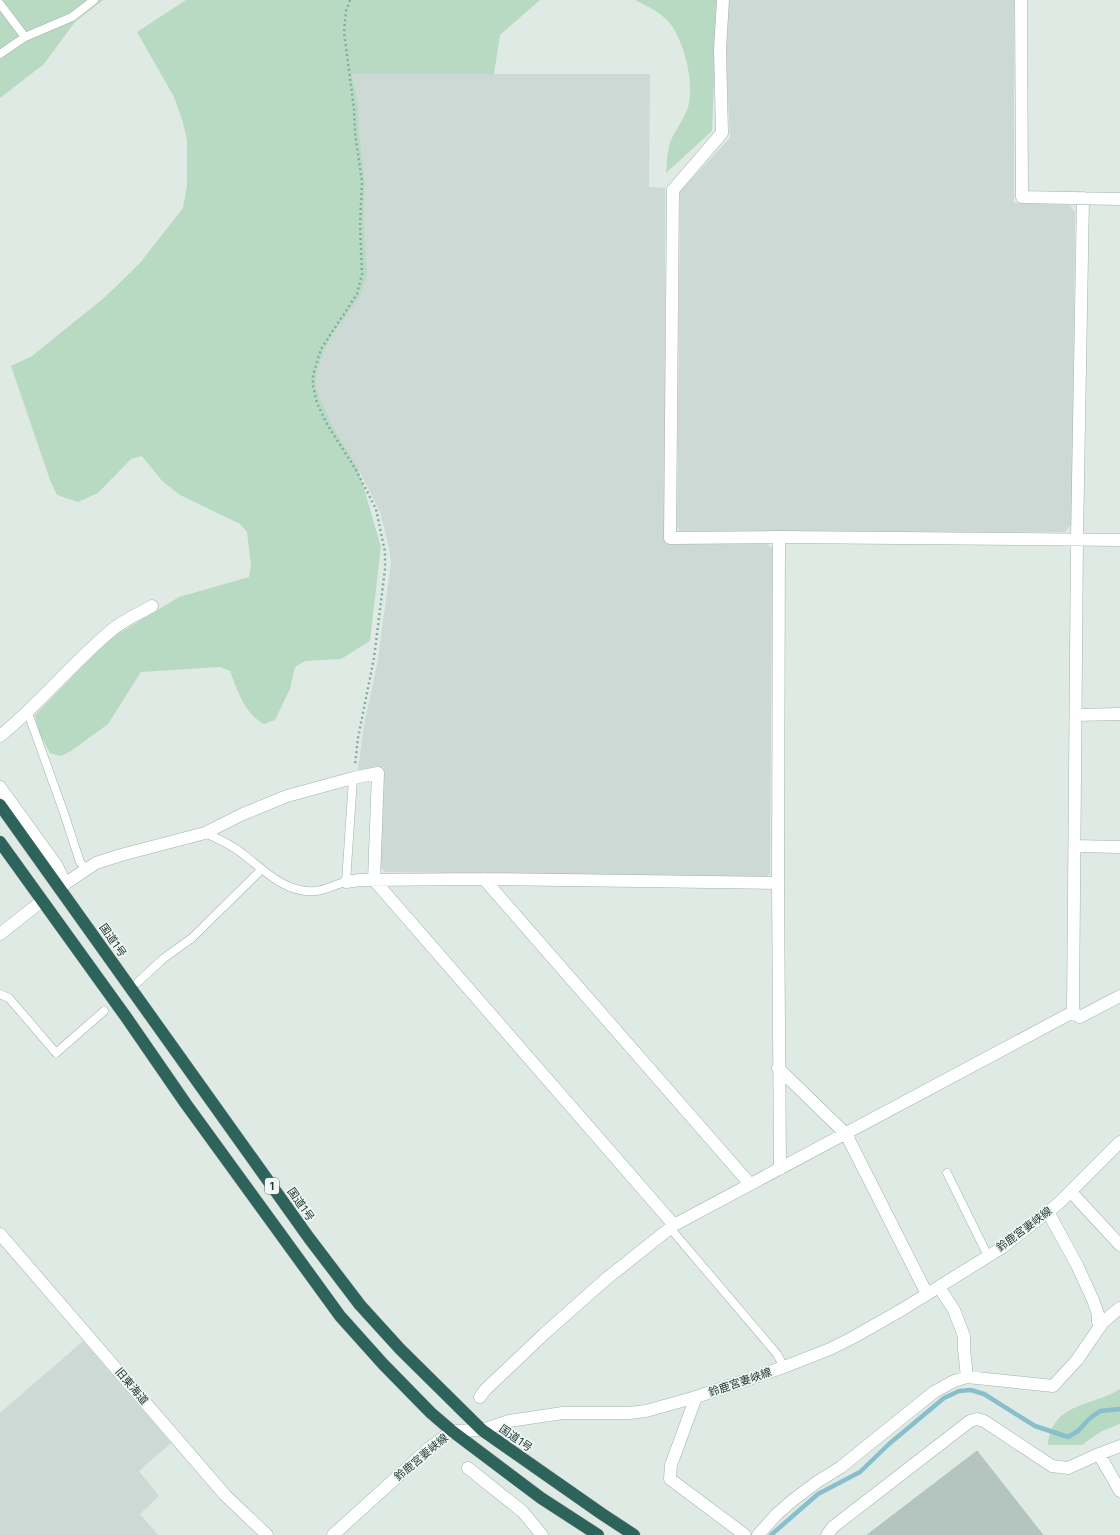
<svg xmlns="http://www.w3.org/2000/svg" width="1120" height="1535" viewBox="0 0 1120 1535" font-family="Inter,'Noto Sans JP',sans-serif">
  <rect width="100%" height="100%" fill="#dfeae5"/>
  <path fill="#cdd9d4" d="M729,0H1014V203L1069,205L1075,212L1072,523L1065,532L681,531L677,528L680,191L730,138L726,60Z
    M352,74H650L649,187L665,188V542L767,544L772,548L770,873L766,877L385,872L380,866L384,767L361,771L358,770L364,725L377,665L391,563L389,548L380,512L358,468L331,423L316,387L317,374L324,351L332,335L364,227L365,181L359,131L358,103Z
    M83,1341L171,1443L139,1471L159,1496L140,1514L158,1535H0V1413Z"/>
  <path fill="#b8dac3" d="M0,0H103L75,22L44,64L0,98Z
    M186,0H540L500,35L494,74H352L358,103L359,131L365,181L364,227L367,273L360,296L332,335L324,351L317,374L316,387L331,423L358,468L381,547L370,641L341,659L305,661L295,667L290,689L275,720L264,724C244,713 238,692 230,671L220,667L141,672L108,724L71,751L61,756L50,753L39,733L35,715L108,640L179,597L249,577L251,566L247,532L240,524L180,495L162,481L142,456L131,459L98,493L78,502L57,495L50,480L11,366L32,356L105,297L140,263L183,208L187,185V140L182,119L174,97L137,32Z
    M635,0H717L712,131L666,173C667,163 667,150 671,140C676,129 684,119 688,107C695,84 684,39 668,21C658,11 647,6 635,0Z
    M1120,1389V1424L1100,1432L1082,1445H1048C1052,1402 1092,1407 1120,1389Z"/>
  <g fill="none" stroke-linecap="round" stroke-linejoin="round">
    <path stroke="#89becd" stroke-width="4.5" d="M771,1535L818,1494L860,1472L889,1444L944,1398L959,1391L971,1390L984,1394L1035,1426L1068,1437L1078,1431L1089,1419L1100,1411L1120,1409"/>
  </g>
  <path fill="#b4c4bf" stroke="#b2c3bd" d="M977,1451L1043,1535H867Z"/>
  <g fill="none" stroke-linecap="round" stroke-linejoin="round">
    <defs>
      <path id="lane" d="M0,4L25,37
        M0,54L25,37L72,17L94,0
        M28,713L64,813L80,862L86,869
        M205,833C219,839 232,845 243,854C265,871 286,894 316,891C326,890 336,884 346,882L353,778
        M138,982L164,958L192,938L261,870
        M0,994L9,998L56,1053L104,1011
        M947,1173L988,1256
        M670,1228L777,1354L784,1367"/>
      <path id="street" d="M723,0L720,49L722,133L673,190L670,538L779,537L1120,540
        M1021,0L1022,197L1120,199
        M779,537L778,883L780,1169
        M1076,715L1120,714
        M0,736C41,703 73,662 113,629C124,620 140,613 152,606
        M0,787L57,866L65,884
        M1075,846L1120,847
        M484,879L750,1184
        M346,882L360,880L484,879L778,883
        M60,887L96,863L121,855L205,833L243,814L287,796L353,778L378,773L374,880L674,1225
        M0,934L42,901
        M1073,1012L1077,539L1083,198
        M1073,1012L1080,1017L1120,996
        M778,1068L846,1134L927,1294
        M1071,1192L1120,1245
        M1048,1212L1077,1265L1093,1300L1098,1314V1322L1101,1326
        M0,1234L225,1495L267,1535
        M939,1287L954,1310L964,1336V1349L967,1377
        M480,1397L485,1390L544,1334L606,1279L674,1225L1073,1012
        M696,1397L671,1465L670,1479L745,1535
        M1120,1446L1099,1454L1120,1491
        M468,1468L523,1512L542,1535
        M758,1535L777,1514L793,1500L817,1482L841,1467L934,1392L954,1381L967,1377L1053,1386L1077,1360L1103,1322L1120,1308
        M827,1535L833,1527L970,1421L977,1419L984,1421L1052,1466L1068,1468L1099,1454"/>
      <path id="secondary" d="M333,1535L429,1448L452,1431L482,1430L509,1421L563,1413H630L646,1411L696,1397L784,1367L830,1349L852,1338L903,1309L1003,1247L1059,1203L1120,1142"/>
      <path id="highway" d="M0,805L309,1238L360,1305L400,1349L482,1430L602,1514L634,1535
        M0,842L126,1017L186,1104L340,1316L383,1364L431,1413L452,1431L541,1498L598,1535"/>
    </defs>
    <use href="#lane" stroke="#a2b1ac" stroke-width="9"/>
    <use href="#street" stroke="#a2b1ac" stroke-width="13"/>
    <use href="#secondary" stroke="#9fb5ae" stroke-width="13"/>
    <use href="#highway" stroke="#bcc4c2" stroke-width="13"/>
    <path stroke="#81aca1" stroke-width="2.5" stroke-dasharray="2 3" stroke-linecap="butt" d="M350,0L346,11L344,32L354,109L355,133L362,182L360,225L362,274L357,294L321,349L313,375V386L317,403L327,424L356,470L376,509L385,552V569L374,658L358,738L355,765"/>
    <use href="#lane" stroke="#fff" stroke-width="8"/>
    <use href="#street" stroke="#fff" stroke-width="12"/>
    <use href="#secondary" stroke="#fff" stroke-width="12"/>
    <use href="#highway" stroke="#2e635c" stroke-width="12"/>
  </g>
  <g text-anchor="middle" stroke-width="3.5" stroke-linejoin="round" paint-order="stroke">
    <rect fill="#eff6f3" stroke="#5f726d" stroke-width="1" x="265" y="1178" width="14" height="16" rx="3"/>
    <g font-size="10" font-weight="bold" fill="#213934">
      <text x="272" y="1190">1</text>
    </g>
    <g font-size="11" fill="#213934" stroke="#eff6f3">
      <text transform="translate(113 940) rotate(55)" y="4">国道1号</text>
      <text transform="translate(301 1204) rotate(55)" y="4">国道1号</text>
      <text transform="translate(1024 1229) rotate(-37)" y="4">鈴鹿宮妻峡線</text>
      <text transform="translate(740 1382) rotate(-19)" y="4">鈴鹿宮妻峡線</text>
      <text transform="translate(132 1386) rotate(50)" y="4">旧東海道</text>
      <text transform="translate(516 1438) rotate(35)" y="4">国道1号</text>
      <text transform="translate(421 1457) rotate(-40)" y="4">鈴鹿宮妻峡線</text>
    </g>
  </g>
</svg>
